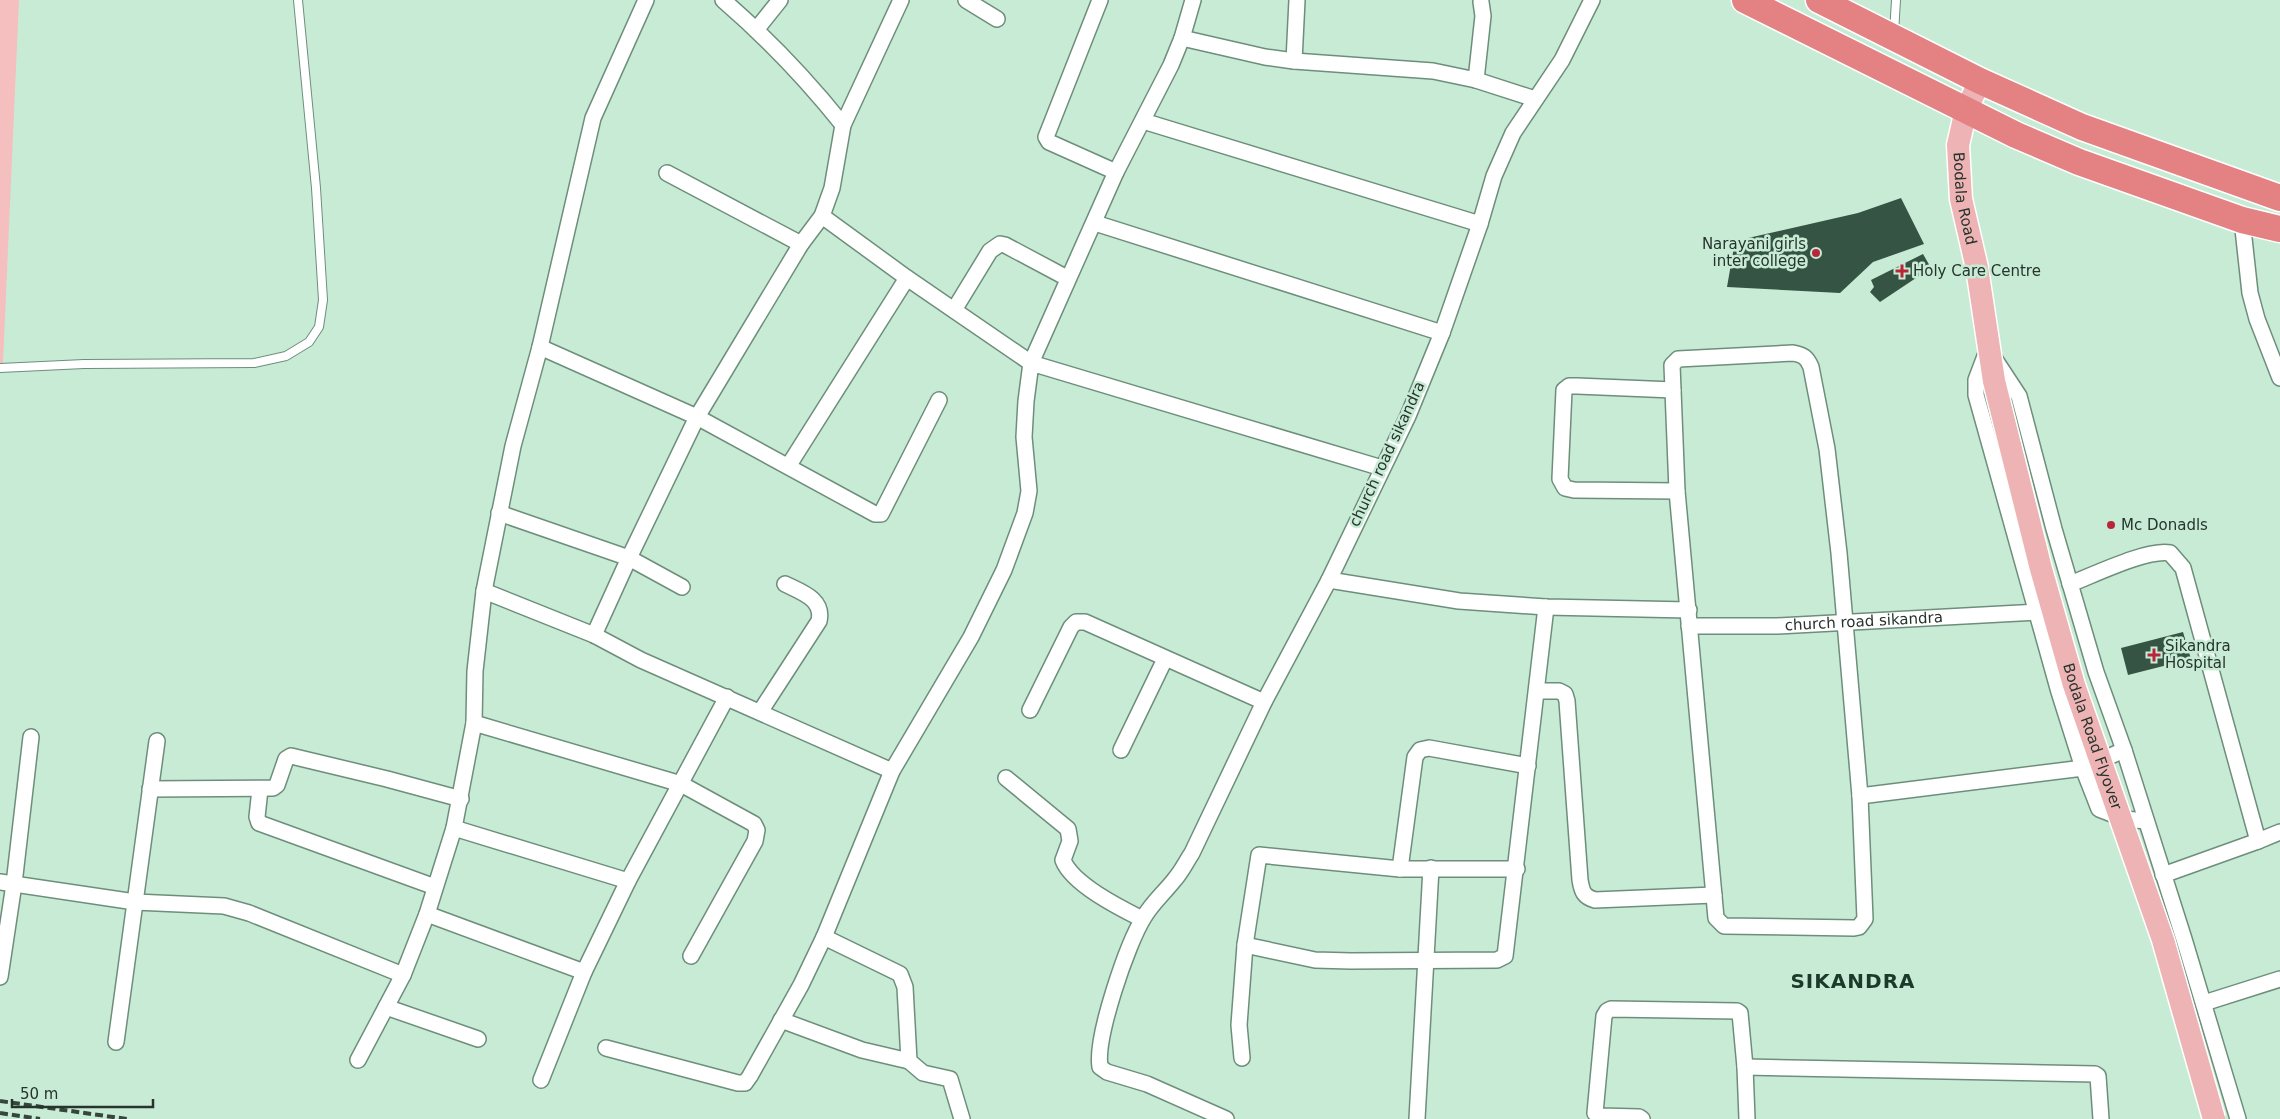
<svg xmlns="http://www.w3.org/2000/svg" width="2280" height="1119" viewBox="0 0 2280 1119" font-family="'DejaVu Sans',sans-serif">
  <rect width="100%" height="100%" fill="#c8ebd6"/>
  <path fill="#f6bfbf" d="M0,0H19L3,363H0Z"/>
  <path fill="#355443" d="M1901,198L1924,244L1873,262L1840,293L1727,287L1735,241L1858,213Z
    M1923,254L1931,268L1880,302L1870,292L1874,287L1871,280Z
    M2183,632L2191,659L2128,675L2121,648Z"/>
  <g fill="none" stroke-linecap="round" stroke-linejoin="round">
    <defs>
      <path id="lane" d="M1894,33L1896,0
        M0,368L84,364L254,363L286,356L309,342L319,327L323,300L316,188L298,0"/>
      <g id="street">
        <path d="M723,0C767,38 807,80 843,125"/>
        <path d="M966,0L997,19"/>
        <path d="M1100,0L1046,137L1049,142L1116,172"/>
        <path d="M1592,0L1562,60L1513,133L1494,176L1480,224L1442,333L1408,416L1329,580L1459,601L1546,607L1689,610"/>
        <path d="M756,30L780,0"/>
        <path d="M1182,38L1265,57L1294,61L1433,71L1476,80L1535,99"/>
        <path d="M1294,61L1297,0"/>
        <path d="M1476,80L1483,16L1481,2"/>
        <path d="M1143,121L1480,224"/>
        <path d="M667,173L801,244"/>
        <path d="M822,216L907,278L1031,363L1116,172L1171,65L1182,38L1193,0"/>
        <path d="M2242,220L2250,293L2257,319L2280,378"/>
        <path d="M1095,223L1442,333"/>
        <path d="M954,310L990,251L1000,244L1005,245L1067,278"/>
        <path d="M540,347L697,417L875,514H881L939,400"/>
        <path d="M1987,351L1976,380V395L2059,692L2083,768L2099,809L2125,819L2146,821"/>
        <path d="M1793,353C1803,355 1807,357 1811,367L1827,449L1839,553L1860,796L1865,919L1859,927L1854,928L1724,926L1716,918L1677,491L1672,365L1678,359Z"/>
        <path d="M1994,358L2019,396L2054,529L2096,672L2124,750L2184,939L2238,1119"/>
        <path d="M1673,390L1577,386H1569L1564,390L1560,479L1565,488L1574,490L1677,491"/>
        <path d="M789,465L907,278"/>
        <path d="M499,513L629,558L682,587"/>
        <path d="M2070,584C2094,575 2146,549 2170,553L2183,568L2258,841L2163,875"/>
        <path d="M484,591L594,635L641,660L892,771"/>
        <path id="s1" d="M1689,626H1777L2037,612"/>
        <path d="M594,635L629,558L697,417L801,244L822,216L832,188L843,125L901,0"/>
        <path d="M1537,691H1559L1565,694L1567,701L1580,880C1582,892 1584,897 1595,900L1714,895"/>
        <path d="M1030,710L1071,627L1076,622H1085L1264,702"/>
        <path d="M760,712L819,621C824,599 801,592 785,584"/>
        <path d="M474,723L475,671L484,591L513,446L540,347L593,118L646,0"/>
        <path d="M1121,750L1165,659"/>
        <path d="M1006,778L1068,829L1070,841L1063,860C1072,884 1120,908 1142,919"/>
        <path d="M150,789L273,788L277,785L286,759L291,756L387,779L461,799"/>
        <path d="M260,789L257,817L259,823L435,887"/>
        <path d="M1860,796L2083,768L2124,750"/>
        <path d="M454,828L628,881"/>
        <path d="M2258,841L2280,832"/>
        <path d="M1400,869L1415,757L1420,750L1429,748L1528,766"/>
        <path d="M0,882L135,902L224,906L249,913L403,975"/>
        <path d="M427,914L584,972"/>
        <path d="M824,937L900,974L905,987L909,1061L923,1073L950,1079L962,1119"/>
        <path d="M1245,945L1259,855L1400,869H1517"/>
        <path d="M0,977L14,884L31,737"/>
        <path d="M2204,1003L2280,979"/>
        <path d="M386,1007L478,1039"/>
        <path d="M781,1020L862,1050L909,1061"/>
        <path d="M116,1042L157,741"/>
        <path d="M606,1048L738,1083H745L750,1076L801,985L824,937L892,771L971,637L1004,570L1025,513L1029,491L1024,437L1026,401L1031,363L1382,468"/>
        <path d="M1242,1058L1239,1025L1245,945L1315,960L1351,961L1497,960L1505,956L1546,607"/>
        <path d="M358,1060L403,975L427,914L454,828L474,723L681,784L754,824L757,830L755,841L691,956"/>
        <path d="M1745,1067L2095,1074L2098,1076L2101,1119"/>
        <path d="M541,1080L584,972L628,881L727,697"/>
        <path d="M1226,1119L1147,1084L1107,1072L1100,1067C1095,1038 1127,944 1144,917C1152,903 1165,892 1175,879C1182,871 1186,862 1192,853L1264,702L1329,580"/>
        <path d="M1417,1119L1431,868"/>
        <path d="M1642,1119L1639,1117L1600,1116L1595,1113L1604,1016L1607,1011L1611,1009L1737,1011L1740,1013L1745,1067L1747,1119"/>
      </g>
      <g id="primary">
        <path id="s2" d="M1980,81L1966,110L1958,145L1961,199L1977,268L1994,381"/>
      </g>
      <path id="highway" d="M1745,0L2016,135L2079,162L2242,220L2280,229
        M1819,0L1980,81L2082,127L2280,198"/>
    </defs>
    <use href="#lane" stroke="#6d8e7b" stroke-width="10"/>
    <use href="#street" stroke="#6d8e7b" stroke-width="18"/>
    <use href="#primary" stroke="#fff" stroke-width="25"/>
    <use href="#highway" stroke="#fff" stroke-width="29"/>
    <use href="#lane" stroke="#fff" stroke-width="8"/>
    <use href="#street" stroke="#fff" stroke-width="15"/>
    <use href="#primary" stroke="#eeb3b5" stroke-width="22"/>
    <use href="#highway" stroke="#e38183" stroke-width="26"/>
    <path stroke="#36463d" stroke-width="4" stroke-dasharray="8 4" stroke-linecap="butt" d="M0,1101L127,1119
      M0,1113L40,1119"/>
    <defs>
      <g id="primary-bridge">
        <path id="s3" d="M1994,381L2041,569L2074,685L2163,940L2214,1119"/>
      </g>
    </defs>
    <use href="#primary-bridge" stroke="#fff" stroke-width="25" stroke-linecap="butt"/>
    <use href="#primary-bridge" stroke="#eeb3b5" stroke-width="22"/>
  </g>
  <g fill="#b7263a" stroke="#c8ebd6" stroke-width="2">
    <circle cx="1816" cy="253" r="5"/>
    <path d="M1899.5 263.5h5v5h5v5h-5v5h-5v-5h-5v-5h5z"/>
    <circle cx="2111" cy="525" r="5"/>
    <path d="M2151.5 647.5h5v5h5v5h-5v5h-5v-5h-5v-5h5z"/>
  </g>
  <g text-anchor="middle" stroke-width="5" stroke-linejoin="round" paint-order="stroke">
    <g font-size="15" fill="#26342c" stroke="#c8ebd6">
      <text dy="5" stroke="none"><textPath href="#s2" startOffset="122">Bodala Road</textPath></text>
      <text transform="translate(1387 454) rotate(-65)" y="5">church road sikandra</text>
      <text dy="5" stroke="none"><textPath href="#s1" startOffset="175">church road sikandra</textPath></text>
      <text dy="5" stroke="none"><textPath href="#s3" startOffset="369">Bodala Road Flyover</textPath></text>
    </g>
    <g font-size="15" fill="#26342c" stroke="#c8ebd6" text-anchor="start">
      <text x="1806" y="249" text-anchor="end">Narayani girls<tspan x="1806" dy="17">inter college</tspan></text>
      <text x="1913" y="276">Holy Care Centre</text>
      <text x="2121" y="530">Mc Donadls</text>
      <text x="2165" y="651">Sikandra<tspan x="2165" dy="17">Hospital</tspan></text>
    </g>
    <g font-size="20" font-weight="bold" letter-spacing="1" fill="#1c3a2a" stroke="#c8ebd6">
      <text x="1853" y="988">SIKANDRA</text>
    </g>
  </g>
  <path d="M12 1099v8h141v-8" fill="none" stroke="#26342c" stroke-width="2.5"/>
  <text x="20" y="1099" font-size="15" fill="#26342c" stroke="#c8ebd6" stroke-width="4" paint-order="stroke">50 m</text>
</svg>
